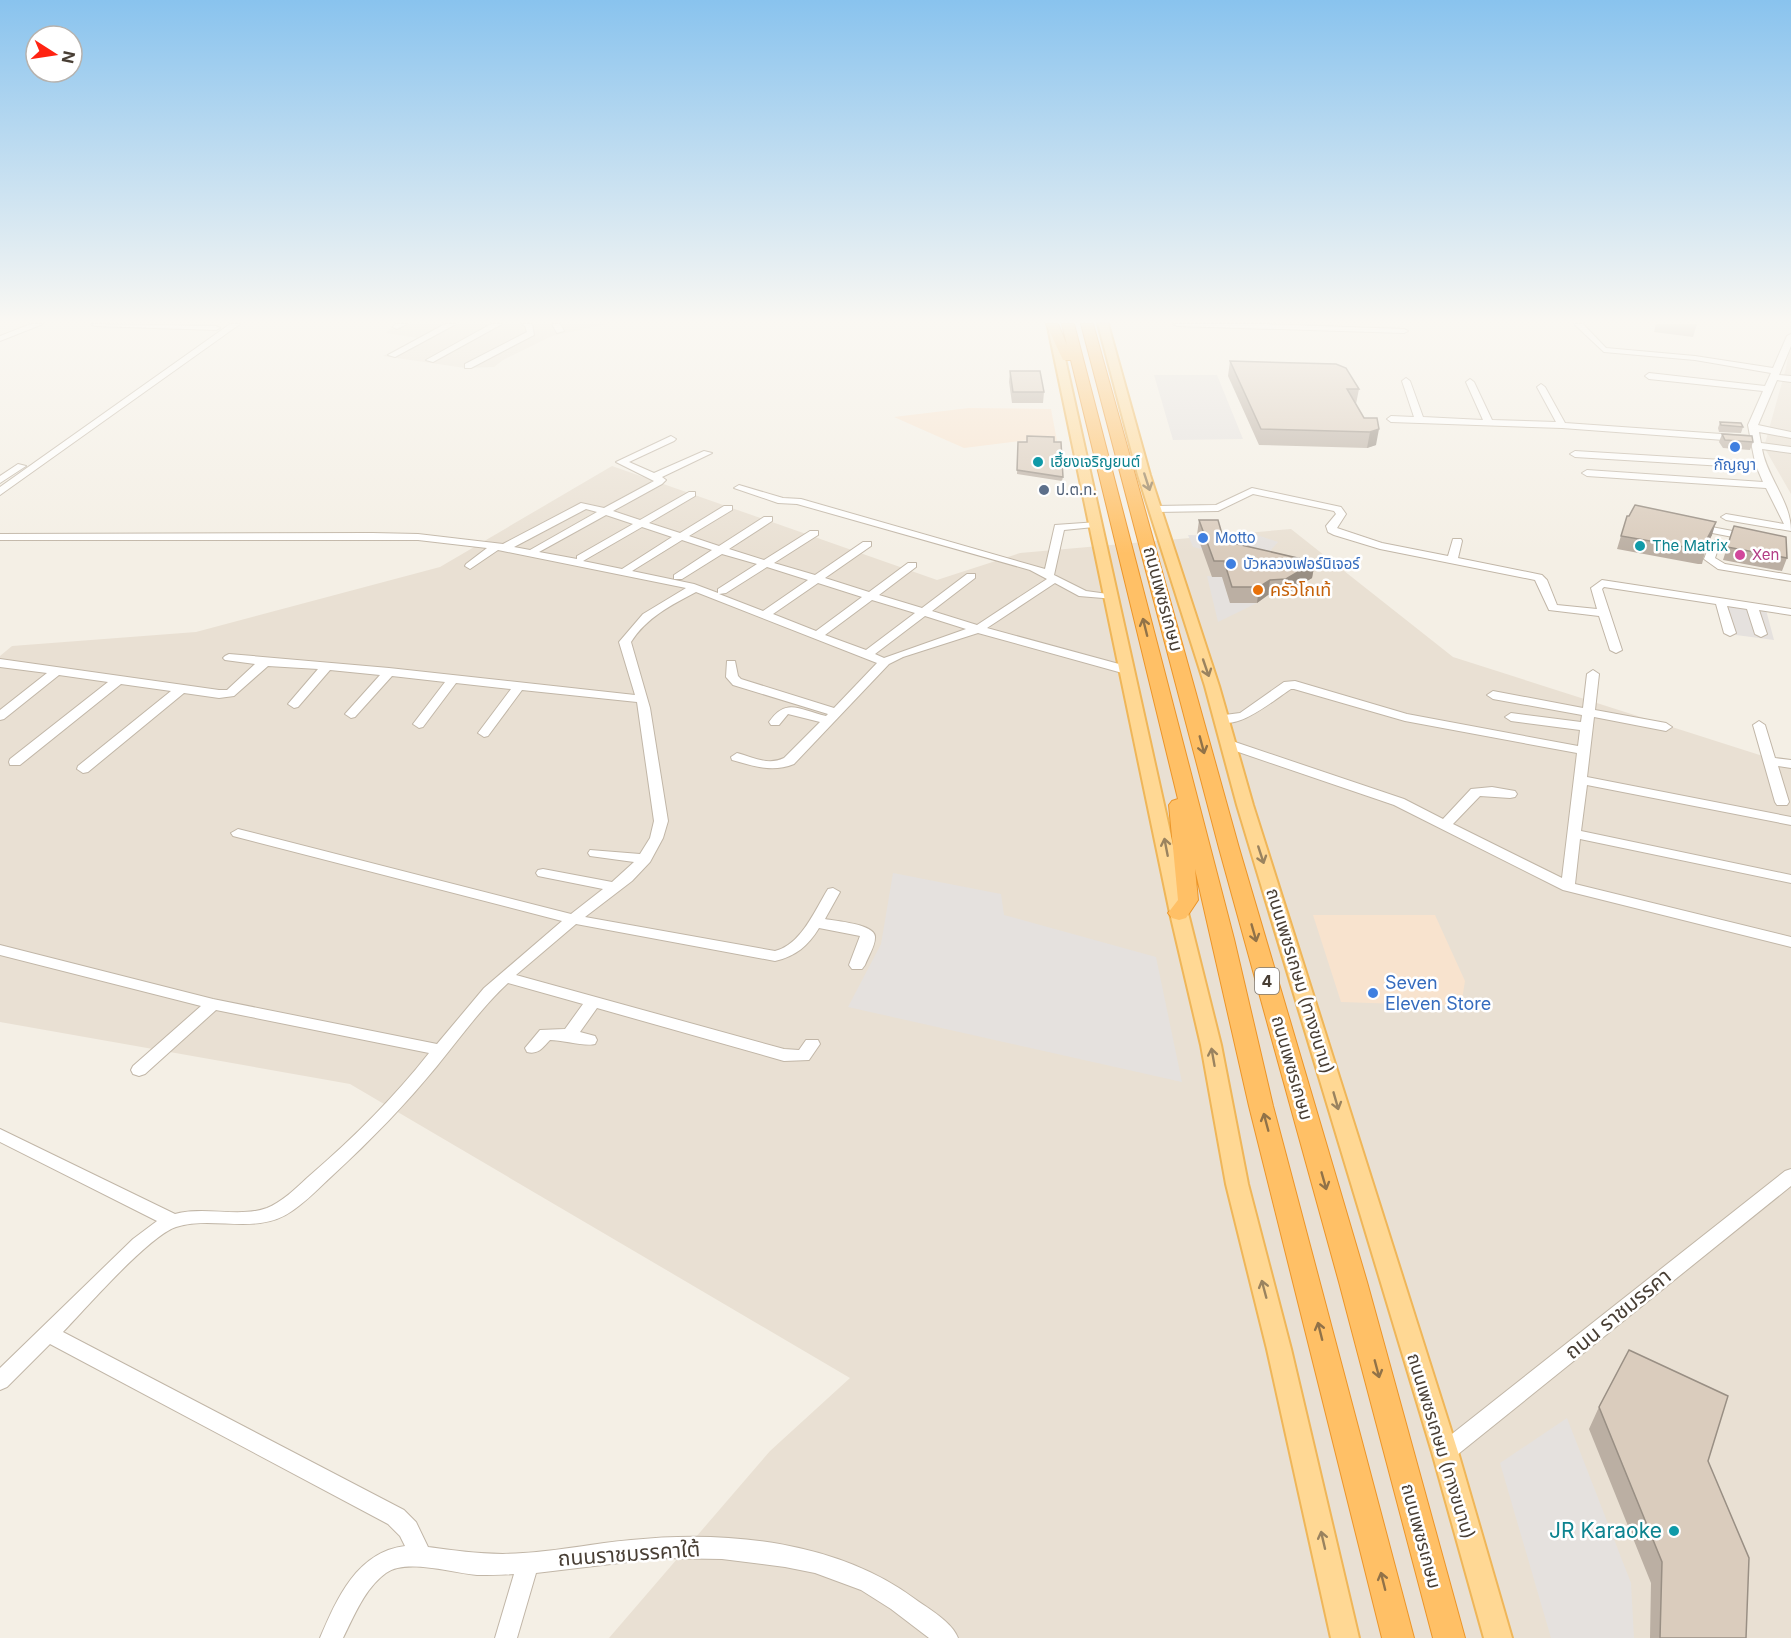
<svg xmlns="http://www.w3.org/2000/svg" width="1791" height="1638" viewBox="0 0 1791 1638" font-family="Inter,'Noto Sans Thai',sans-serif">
  <rect width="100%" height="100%" fill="#f4efe5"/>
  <path fill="#e9e0d3" d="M394,324H607L552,336L503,360L494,367L465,368L383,356L418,338L386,333Z
    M1791,337V494L1764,447L1786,368Z
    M612,466L937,580L1020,553L1291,529L1453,657L1791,765V1638H609L770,1451L850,1378L350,1084L0,1022V656L12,646L196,632L440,567Z"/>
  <path fill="#f8e3ce" d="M969,408L1051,409L1057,441L1027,440L964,448L894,417Z
    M1313,915H1435L1465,981L1461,1006L1341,1002Z"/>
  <path fill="#e5e1de" d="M1154,375H1217L1243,439L1173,440Z
    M1254,534L1278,542L1260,563L1193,547L1188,535L1243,536Z
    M1207,576L1246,578L1225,586L1230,603H1257L1218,622Z
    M1725,605L1766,610L1774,640L1736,635Z
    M893,873L1001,894L1004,915L1156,957L1182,1082L848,1007L881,944Z
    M1567,1418L1631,1583L1634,1638H1551L1500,1463Z"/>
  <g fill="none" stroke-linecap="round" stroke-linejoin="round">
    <defs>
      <path id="minor" d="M31,324H43L0,341V336Z
        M91,324L216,326L220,328L216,330L95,326Z
        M230,324H240L0,495V487Z
        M396,324H407L397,329L393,327Z
        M445,324H456L395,357L388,355Z
        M491,324H502L433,362L426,360Z
        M521,324H532L534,335L471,368H465V364L527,332L525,326Z
        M552,324H560L564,331L557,333Z
        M1173,324H1265L1404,329L1408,331L1404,333L1177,326Z
        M1574,324H1583L1606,348L1695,356L1773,368L1787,336L1791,334V346L1779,375L1791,376V382L1777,380L1758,425L1791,432V438L1759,432L1761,443L1791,447V453L1762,449C1767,478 1791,501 1791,531L1726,520L1721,517L1726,514L1784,524L1766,488L1587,476L1582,473L1587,470L1763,482L1757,468L1575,457L1570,454L1575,451L1755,462L1751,442L1562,428L1391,422L1387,419L1391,416L1414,417L1402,381L1406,378L1410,381L1423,417L1483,420L1466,382L1470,379L1474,382L1492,420L1556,422L1537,387L1541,384L1545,387L1565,423L1750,436L1748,425L1763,391L1649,379L1645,376L1649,373L1765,386L1771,373L1695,360L1604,352Z
        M671,436L676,439L674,441L629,462L654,473L704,451L712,453L662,477L666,480L662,484L613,511L640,520L689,492H695V496L649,523L680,533L724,506H732V510L689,536L719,546L764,517H772V521L729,549L764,560L810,531H818V535L774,563L815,575L863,542H871V546L825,578L869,592L908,563H916V567L879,595L922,608L967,574H975V578L932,611L977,625L1047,579L1030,570L797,504L778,503L734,488L739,485L783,498L801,499L1045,569L1055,525L1098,522V526L1094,527L1064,530L1054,575L1086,591L1115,595V599L1079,596L1055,583L987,628L1130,667L1132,670L1126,674L978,633L903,657L889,664L794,764C772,773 754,766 732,760L731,757L737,753C753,757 768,766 784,758L820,722L788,714L779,725H771L769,722C786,697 800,710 826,716L828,714L733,685L726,677L727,661H735L738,676L741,679L834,708L877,663L696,592C671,605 646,618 631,642L650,708L668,821L663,838L650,862L632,881L585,917L775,951C801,945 815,910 828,889L833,888L840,892L825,919C835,921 877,924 875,938C875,946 868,957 865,965L862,969H852L849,965L860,936L819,928C808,946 796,956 775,961L576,924L516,975L784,1049L799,1050L806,1040H818L820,1044L809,1060L784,1061L597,1008L580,1032L595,1036L597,1040L595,1044C586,1047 562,1040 550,1040C543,1047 539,1055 527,1052L525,1048L540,1030L565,1029L583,1004L508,983C481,1008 460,1038 437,1066C405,1105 370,1141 333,1175C320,1187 307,1201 292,1211C257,1236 214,1215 176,1227C149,1236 86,1308 63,1332L404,1510L416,1522L428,1547C460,1551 491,1556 523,1553C559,1551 595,1543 631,1540C726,1530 837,1541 915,1599C929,1609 952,1622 958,1638H929L891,1609L861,1590L815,1573L785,1567L722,1559L661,1558L536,1573L517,1638H495L514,1574C501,1575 489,1575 477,1575C453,1573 406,1558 386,1573C365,1588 354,1616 343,1638H320C337,1598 357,1552 405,1546L400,1536L388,1524L50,1344L7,1387L0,1390V1368L133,1239L157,1221L0,1142V1129L175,1214C205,1206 239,1218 267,1208C282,1202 295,1189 307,1178C351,1140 393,1099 429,1053L216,1010L145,1074L139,1076L133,1074L131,1070L133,1066L201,1006L0,955V945L213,999L437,1044L484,988L562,921L233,836L231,833L238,829L571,914L603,889L538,876L536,873L538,870L543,869L612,882L634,862L590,856L588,853L590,850L640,854L650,838L654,821L637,702L522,690L488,736L484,737L478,733L511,689L456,683L423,727L419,728L413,724L445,682L392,676L355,717L351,718L345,714L380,675L330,670L298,707L294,708L288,704L318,669L268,666L234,696L219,698L184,693L88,772L83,773L77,769L78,766L171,691L121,684L20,765H10L9,762L10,759L108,682L59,675L4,719L0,720V710L47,673L0,667V659L219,690H227L255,664L225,660L223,658L225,656L229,654L389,668L635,695L619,642L643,614L686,588L498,550L470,569L465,566L466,564L487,548L418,540H0V534L372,533L418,534L503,544L581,503L604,508L654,481L616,462ZM586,509L597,512L530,550L514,547ZM606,515L633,524L577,556V559L539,552ZM642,527L672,537L622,569L583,561ZM682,540L712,550L674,575V579H682L722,554L757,564L718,589V593L694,584L632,571ZM767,567L808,580L763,611L719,594L726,593ZM818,583L862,597L816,631L773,614ZM872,600L915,613L866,650L825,635ZM925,616L966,629L884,658L875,654Z
        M18,464L26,466L0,483V476Z
        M1252,488L1341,507L1346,514L1337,528L1382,543L1448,556L1453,539H1461L1462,541L1458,558L1542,575L1547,580L1557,605L1597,609L1591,588L1602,580L1791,609V615L1759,610L1767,634L1761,637L1755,634L1747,609L1727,606L1736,633L1730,636L1724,633L1716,604L1604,587L1602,589L1622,650L1616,653L1610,650L1599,616L1549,610L1535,580L1380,549L1334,535L1328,532L1326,526L1336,514L1334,511L1253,494L1218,511L1156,512L1151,509L1156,506L1216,505Z
        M1696,524L1748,534L1753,537L1748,540L1692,529L1691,527Z
        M1715,540L1720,543L1715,558L1725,564L1791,575V581L1718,569L1704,559L1710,543Z
        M1593,670L1599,674L1595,710L1666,723L1672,727L1666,731L1594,717L1587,777L1791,817V825L1587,785L1581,831L1791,875V883L1580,839L1575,884L1791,937V947L1563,890L1394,805L1224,747L1222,744L1228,740L1232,741L1404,799L1443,819L1471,789L1492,787L1515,791L1517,794L1515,797L1510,798L1480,796L1453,824L1562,878L1577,753L1405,721L1294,689H1291C1275,699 1233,735 1215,719L1217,716L1240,713L1284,682L1295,681L1407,714L1578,746L1580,730L1511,721L1505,717L1511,713L1581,722L1582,715L1493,699L1487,695L1493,691L1583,708L1587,674Z
        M1759,721L1765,725L1775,758L1791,760V768L1778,766L1789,802L1787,805H1777L1775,802L1753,725Z
        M1791,1169V1186L1452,1459L1445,1461L1438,1459L1435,1452L1438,1445L1785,1171Z"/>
      <path id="major" d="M1052,324L1058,327L1188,913L1221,1045L1248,1184L1291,1349L1359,1638H1331L1267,1349L1226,1184L1201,1045L1170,913L1048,327Z
        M1098,324H1108L1150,475L1219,686L1253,805L1458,1452L1512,1638H1484L1432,1452L1237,805L1205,686L1138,475Z"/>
      <path id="highway" d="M1046,324H1058L1067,345L1062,324H1074L1234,939L1273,1106L1414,1638H1382L1249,1106L1195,869L1198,900L1186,918L1179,920L1172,918L1168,913L1178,900L1169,805L1172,801L1178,799L1071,360H1063Z
        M1081,324H1093L1239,848L1367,1282L1465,1638H1433L1339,1282L1219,848Z"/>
    </defs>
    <use href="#minor" stroke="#c1b6a7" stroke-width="2"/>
    <use href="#major" stroke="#efb659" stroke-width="4"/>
    <use href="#highway" stroke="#ec9528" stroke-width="2"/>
    <use href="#minor" fill="#fff" fill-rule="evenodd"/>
    <use href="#major" fill="#ffd894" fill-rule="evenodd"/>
    <use href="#highway" fill="#ffc066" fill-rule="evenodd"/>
  </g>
  <path fill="#bbafa3" d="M1656,324H1697L1693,337L1654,332Z
    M1230,361L1359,389L1356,404L1376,445L1367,448L1259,445L1228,376Z
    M1010,371L1044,392L1043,403H1012L1009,382Z
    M1720,422L1743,427L1741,433L1719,432L1718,428Z
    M1722,434L1753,442L1750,450L1723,448L1719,442Z
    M1018,442H1054L1063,477L1062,481L1017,474Z
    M1627,516L1712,535L1707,544L1702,564H1698L1617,549Z
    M1199,520L1224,541L1315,562L1312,578L1284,595H1268L1257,603H1230L1222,577H1212L1197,535Z
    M1734,526L1787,558L1782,571L1723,560Z
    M1599,1407L1708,1461L1746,1638H1650L1651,1583L1589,1429Z"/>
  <path fill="#998f84" d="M1379,429L1376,445L1367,448L1370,432Z
    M1716,522L1712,535L1704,550L1708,537Z
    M1315,562L1312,578L1284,595L1286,579Z
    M1270,580L1268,595L1257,603L1259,587Z"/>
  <path fill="#daccbd" stroke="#998f84" stroke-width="1.5" d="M1230,361L1336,364L1346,368L1359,389H1347L1364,418H1377L1379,429L1370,432L1261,429Z
    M1010,371H1040L1044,392H1013Z
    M1720,422L1741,423L1743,427L1721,425Z
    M1722,434L1752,436L1753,442L1725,440Z
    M1027,436L1054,437V442H1061L1063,477L1017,470L1018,442H1027Z
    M1635,505L1716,522L1708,537L1706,550H1702L1621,536L1627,516H1629Z
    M1199,520H1218L1224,541L1315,562L1286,579L1270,580L1259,587H1232L1224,561H1214Z
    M1734,526L1786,537L1787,558L1727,547Z
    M1629,1350L1728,1396L1708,1461L1749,1558L1746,1638H1660L1662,1562L1599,1407Z"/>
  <defs><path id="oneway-shaft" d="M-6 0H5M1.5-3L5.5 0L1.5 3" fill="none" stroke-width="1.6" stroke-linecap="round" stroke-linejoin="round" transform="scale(1.5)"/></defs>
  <g stroke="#9a835f">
    <use href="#oneway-shaft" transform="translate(1147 482) rotate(72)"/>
    <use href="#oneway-shaft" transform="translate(1206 668) rotate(71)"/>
    <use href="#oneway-shaft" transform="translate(1166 847) rotate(-101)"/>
    <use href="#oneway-shaft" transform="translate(1261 855) rotate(72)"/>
    <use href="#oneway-shaft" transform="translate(1213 1057) rotate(-100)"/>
    <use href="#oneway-shaft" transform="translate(1336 1101) rotate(74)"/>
    <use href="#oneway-shaft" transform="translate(1264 1289) rotate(-105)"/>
    <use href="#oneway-shaft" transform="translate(1323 1540) rotate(-103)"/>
  </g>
  <g stroke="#917248">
    <use href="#oneway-shaft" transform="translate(1145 627) rotate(-104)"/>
    <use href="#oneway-shaft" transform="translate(1202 745) rotate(75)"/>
    <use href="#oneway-shaft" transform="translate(1254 933) rotate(74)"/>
    <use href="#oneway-shaft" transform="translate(1266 1122) rotate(-105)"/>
    <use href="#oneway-shaft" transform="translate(1324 1181) rotate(74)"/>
    <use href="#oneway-shaft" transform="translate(1320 1331) rotate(-104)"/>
    <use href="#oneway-shaft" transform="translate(1377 1369) rotate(75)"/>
    <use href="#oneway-shaft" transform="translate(1383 1581) rotate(-104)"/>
  </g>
  <linearGradient id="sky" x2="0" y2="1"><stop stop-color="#89c3ee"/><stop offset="0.58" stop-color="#faf8f3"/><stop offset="1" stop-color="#faf8f3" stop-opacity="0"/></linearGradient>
  <rect width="1791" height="554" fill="url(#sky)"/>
  <g fill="#3f7fe0" stroke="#fff" stroke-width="2">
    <circle cx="1735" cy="447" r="6"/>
    <circle cx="1203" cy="538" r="6"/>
    <circle cx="1231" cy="564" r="6"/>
    <circle cx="1373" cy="993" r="6"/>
  </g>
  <g fill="#0f9aa8" stroke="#fff" stroke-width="2">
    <circle cx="1038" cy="462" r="6"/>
    <circle cx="1640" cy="546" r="6"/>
    <circle cx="1674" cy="1531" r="6"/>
  </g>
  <circle fill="#5c6f8a" stroke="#fff" stroke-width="2" cx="1044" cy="490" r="6"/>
  <circle fill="#d1479c" stroke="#fff" stroke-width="2" cx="1740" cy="555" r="6"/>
  <circle fill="#e8710a" stroke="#fff" stroke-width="2" cx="1258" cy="590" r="6"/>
  <g text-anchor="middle" stroke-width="5" stroke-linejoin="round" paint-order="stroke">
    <g font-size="15" fill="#0d838f" stroke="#fff" text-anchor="start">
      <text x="1050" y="467">เฮี้ยงเจริญยนต์</text>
      <text x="1652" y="551">The Matrix</text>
    </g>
    <g font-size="15" fill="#366cbe" stroke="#fff" text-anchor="start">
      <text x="1735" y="470" text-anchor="middle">กัญญา</text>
      <text x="1215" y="543">Motto</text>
      <text x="1243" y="569">บัวหลวงเฟอร์นิเจอร์</text>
    </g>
    <g font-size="15" fill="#4e5e75" stroke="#fff" text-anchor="start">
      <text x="1056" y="495">ป.ต.ท.</text>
    </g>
    <g font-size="15" fill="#b23c85" stroke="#fff" text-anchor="start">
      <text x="1752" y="560">Xen</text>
    </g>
    <rect fill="#fff" stroke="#7f7871" stroke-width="1.5" x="1255" y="968" width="24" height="26" rx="4.5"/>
    <g font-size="16" font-weight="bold" fill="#483e34">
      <text x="1267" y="987">4</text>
    </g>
    <g font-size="18" fill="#c56008" stroke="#fff" text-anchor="start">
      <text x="1270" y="596">ครัวโกเท้</text>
    </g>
    <g font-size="18" fill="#483e34" stroke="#fff">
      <text transform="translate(1163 599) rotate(75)" y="6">ถนนเพชรเกษม</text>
      <text transform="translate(1300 981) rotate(73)" y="6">ถนนเพชรเกษม (ทางขนาน)</text>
      <text transform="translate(1292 1068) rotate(74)" y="6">ถนนเพชรเกษม</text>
      <text transform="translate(1441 1446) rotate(73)" y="6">ถนนเพชรเกษม (ทางขนาน)</text>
      <text transform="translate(1421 1536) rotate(75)" y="6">ถนนเพชรเกษม</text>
    </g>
    <g font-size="18" fill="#366cbe" stroke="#fff" text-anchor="start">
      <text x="1385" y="989">Seven<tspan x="1385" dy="21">Eleven Store</tspan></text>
    </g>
    <g font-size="21" fill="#483e34" stroke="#fff">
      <text transform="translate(1618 1314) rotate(-39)" y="7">ถนน ราชมรรคา</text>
      <text transform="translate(629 1554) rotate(-4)" y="7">ถนนราชมรรคาใต้</text>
    </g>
    <g font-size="21" fill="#0d838f" stroke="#fff" text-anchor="end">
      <text x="1662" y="1538">JR Karaoke</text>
    </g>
  </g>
  <g transform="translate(54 54) rotate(102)"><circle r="28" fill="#ffffff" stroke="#b6b2ae" stroke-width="1.5"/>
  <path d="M0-4.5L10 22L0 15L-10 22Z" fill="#ff2312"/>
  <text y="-9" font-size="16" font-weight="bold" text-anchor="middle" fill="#483e34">N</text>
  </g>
</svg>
